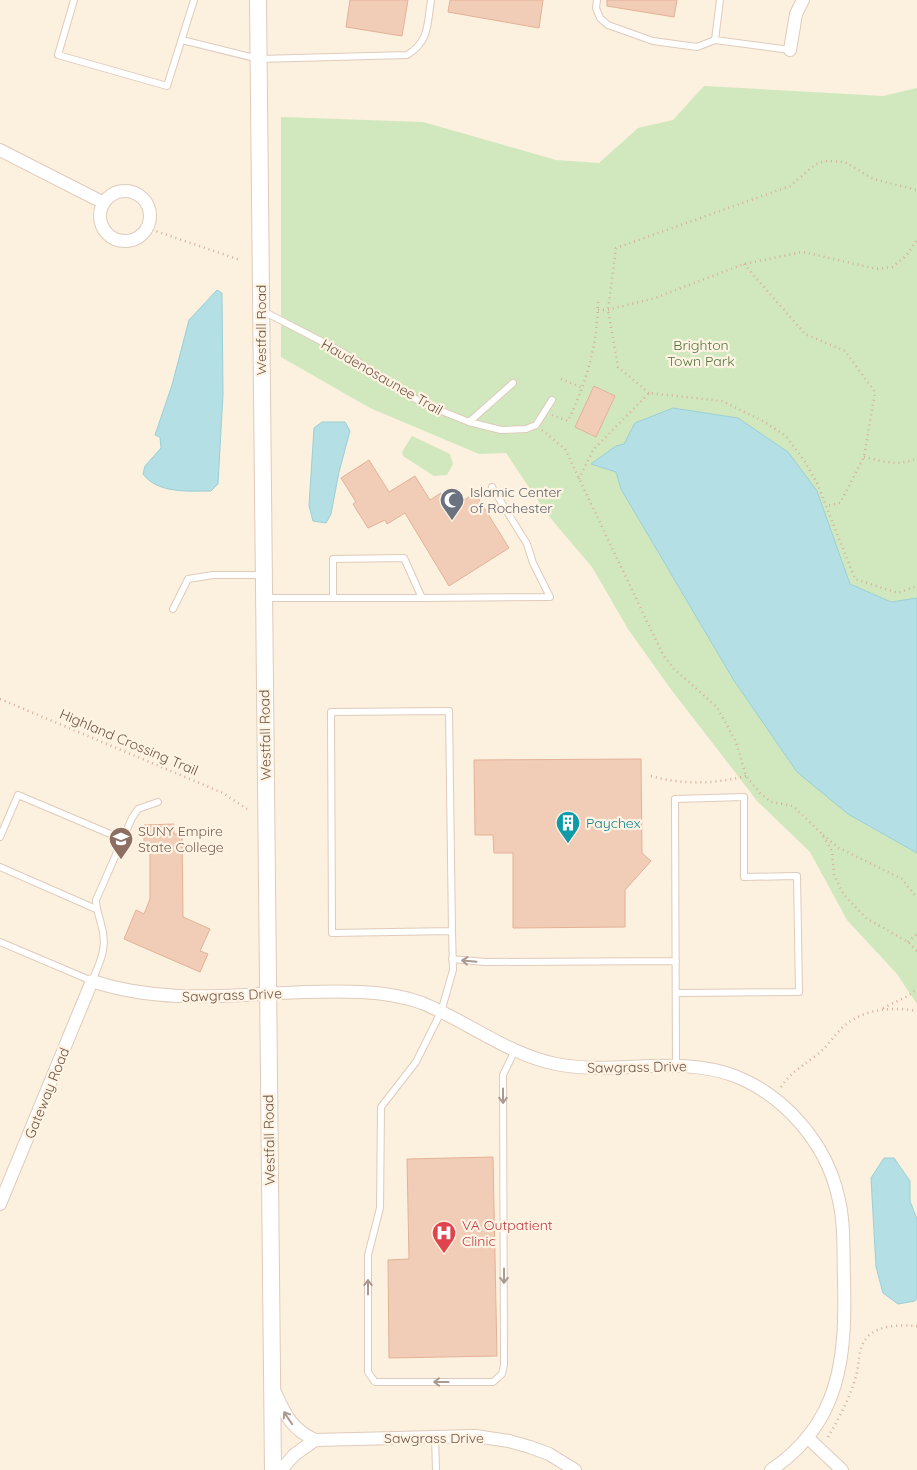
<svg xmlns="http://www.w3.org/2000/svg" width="917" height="1470" viewBox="0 0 917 1470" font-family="Quicksand,sans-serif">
  <rect width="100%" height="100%" fill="#fcf0df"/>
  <path fill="#d1e8be" d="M704,86L883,96L917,88V1004L897,974L847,920L810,852L758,802L670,688L628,629L592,567L547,514L506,453L479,454L370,408L281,357V117L423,122L556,160L599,163L638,128L673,120Z
    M412,436L450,454L453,464L447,475L434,476L403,456L402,452Z"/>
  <path fill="#b4dfe4" stroke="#9bcfd6" d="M217,290L222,293L223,394L218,484L211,491C189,491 158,494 143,474L145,466L161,448L160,437L155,435L172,385L189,320Z
    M673,408L738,418L788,452L817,491L850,584L891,602L917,598V853L848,814L797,772L733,679L621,489L616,472L591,464L616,446L624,444L635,423Z
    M322,422H345L350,431L339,472L331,514L326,523L313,521L309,506L314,428Z
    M884,1158H894L910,1181V1201L917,1219V1298L915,1301L898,1304L883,1293L876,1267L871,1178Z"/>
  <path fill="#f1ccb7" stroke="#e3b297" d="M350,0H408L402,36L346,27Z
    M450,0H543L539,28L448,12Z
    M607,0H677L674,17L607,6Z
    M594,386L615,396L596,437L575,427Z
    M369,460L389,492L415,476L430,500L441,493L443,496L450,492L458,504L475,493L509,548L449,586L405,513L387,524L385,520L368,528L353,504L356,502L341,478Z
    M641,759L642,853L651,861L625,890V927L513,928V853H494L493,835H475L474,760Z
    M174,824V834H182L183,917L210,929L200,951L208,954L200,972L124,939L136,910L144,914L150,899V852H144V825Z
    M493,1157L497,1356L389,1358L388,1260L409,1259L407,1159Z"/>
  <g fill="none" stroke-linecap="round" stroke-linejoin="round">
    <defs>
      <path id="service" d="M74,0L58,55L167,86L194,0
        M597,0L596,8L600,18L608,25L653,41L697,47L715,40L790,50
        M182,40L259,59L407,55C430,41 427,24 431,0
        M715,40L720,0
        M263,311L342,352L422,403L469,422L501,430L526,429L536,425L552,400
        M469,422L513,383
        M265,598H422L404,558L333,559V597
        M422,598L550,597L533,563L527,544L492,487
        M173,609L188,579L213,575H262
        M0,837L18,795L122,839
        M0,867L96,909
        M452,931L332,933L331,712L449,711L452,931L453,970L441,1012L416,1062L381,1107L380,1208L368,1255V1372L375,1382H493L502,1374L504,1365L503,1075L515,1050
        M0,942L92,981C101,961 108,945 101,924C99,915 96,909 96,900L132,818L138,809L158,802
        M452,959L485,962L676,961
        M676,993L799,992L797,876L744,877V797L675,799L676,1065
        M435,1437L436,1470"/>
      <path id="minor" d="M790,50L796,14L803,0
        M0,150L104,203
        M100 216a25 25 0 1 1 50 0a25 25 0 1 1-50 0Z
        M0,1204L92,981C182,1011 269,987 361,992C382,993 403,996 422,1003C467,1021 507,1054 556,1064C615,1076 677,1054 735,1076C785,1096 826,1143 838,1196C845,1223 843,1252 844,1280C846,1357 841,1423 771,1470
        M274,1390C285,1414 290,1428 315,1440L475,1436L509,1441L530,1447L549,1454L575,1470
        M807,1437L842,1470
        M281,1470L294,1455L315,1440"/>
      <path id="tertiary" d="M258,0L273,1470"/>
    </defs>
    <use href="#service" stroke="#dfcbbb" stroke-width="8"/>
    <use href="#minor" stroke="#dfcbbb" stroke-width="14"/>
    <use href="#tertiary" stroke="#dfcbbb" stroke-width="18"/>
    <path stroke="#d5af9b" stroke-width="2.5" stroke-dasharray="1 4" stroke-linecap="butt" d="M147,228L240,260
      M744,264L805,334L845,351L875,392L864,457L840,503L826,506
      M598,310H608L655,298L744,264L803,252L877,269L892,267L907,255L917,240
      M561,379L583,388
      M649,393L618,367L608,310L616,248L790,186L816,164L825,161L845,162L873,179L917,190
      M552,415L568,421C587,380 597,348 598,302
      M542,430L565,449L663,655L674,669L717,707L736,742L746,776L760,793L771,802L793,806L821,833L832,851L834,875L844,895L866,918L908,942L917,951
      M864,457C881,461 900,467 917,458
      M579,479L593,450L649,393L722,401L763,421L786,436L805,462L817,483L855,579L898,593L917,586
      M0,699L223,793L247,809
      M651,776C682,785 715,784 746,776
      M823,835L839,848L902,879L917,898
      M908,942L917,934
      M883,1008L908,996L917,989
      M781,1087C791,1072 804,1065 818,1054C827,1047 833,1037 841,1029C861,1009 891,1006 917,1011
      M828,1437C839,1418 850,1398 856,1376C859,1367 858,1355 862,1346C870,1324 898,1325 917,1326"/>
    <use href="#service" stroke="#fff" stroke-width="6"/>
    <use href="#minor" stroke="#fff" stroke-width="12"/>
    <use href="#tertiary" stroke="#fff" stroke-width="16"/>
  </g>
  <defs><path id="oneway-shaft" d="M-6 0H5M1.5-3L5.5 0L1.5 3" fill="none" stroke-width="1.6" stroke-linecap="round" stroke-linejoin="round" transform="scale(1.25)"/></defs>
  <g stroke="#aa9991">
    <use href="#oneway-shaft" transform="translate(469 961) rotate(-175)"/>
    <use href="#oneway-shaft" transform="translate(503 1096) rotate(90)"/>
    <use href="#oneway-shaft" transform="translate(504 1276) rotate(90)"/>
    <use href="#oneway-shaft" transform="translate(368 1287) rotate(-90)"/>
    <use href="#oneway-shaft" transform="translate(441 1382) rotate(-180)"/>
    <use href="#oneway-shaft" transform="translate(288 1418) rotate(-124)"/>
  </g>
  <defs>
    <symbol id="mosque-pin" viewBox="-11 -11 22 30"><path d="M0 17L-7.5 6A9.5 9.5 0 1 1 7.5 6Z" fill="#6b7280" stroke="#fff4e4"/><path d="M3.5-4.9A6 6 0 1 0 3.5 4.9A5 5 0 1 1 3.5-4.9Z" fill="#fff"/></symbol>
    <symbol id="building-pin" viewBox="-11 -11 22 30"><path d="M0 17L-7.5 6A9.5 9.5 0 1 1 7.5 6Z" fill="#0f9aa8" stroke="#fff4e4"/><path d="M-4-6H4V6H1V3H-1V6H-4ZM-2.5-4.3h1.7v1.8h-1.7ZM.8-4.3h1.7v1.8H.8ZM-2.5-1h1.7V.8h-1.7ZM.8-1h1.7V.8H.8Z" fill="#fff"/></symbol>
    <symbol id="university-pin" viewBox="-11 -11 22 30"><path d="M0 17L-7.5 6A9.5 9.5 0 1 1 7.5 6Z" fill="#8d6e63" stroke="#fff4e4"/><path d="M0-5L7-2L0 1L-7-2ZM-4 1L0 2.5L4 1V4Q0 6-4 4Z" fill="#fff"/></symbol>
    <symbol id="hospital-pin" viewBox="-11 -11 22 30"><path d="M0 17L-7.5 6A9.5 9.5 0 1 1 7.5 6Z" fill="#e0444e" stroke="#fff4e4"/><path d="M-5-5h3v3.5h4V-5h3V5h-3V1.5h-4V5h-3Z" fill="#fff"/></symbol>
  </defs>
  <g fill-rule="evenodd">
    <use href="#mosque-pin" x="438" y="486" width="28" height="38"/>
    <use href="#building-pin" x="554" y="809" width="28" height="38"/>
    <use href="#university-pin" x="107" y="825" width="28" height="38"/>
    <use href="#hospital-pin" x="430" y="1219" width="28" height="38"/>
  </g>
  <g text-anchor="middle" stroke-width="4.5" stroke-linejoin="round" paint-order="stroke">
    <g font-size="14" fill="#715547" stroke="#fff4e4">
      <text transform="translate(261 330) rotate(-90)" y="5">Westfall Road</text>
      <text transform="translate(382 377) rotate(30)" y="5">Haudenosaunee Trail</text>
      <text transform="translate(265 735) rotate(-91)" y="5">Westfall Road</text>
      <text transform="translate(129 742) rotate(23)" y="5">Highland Crossing Trail</text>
      <text transform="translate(232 995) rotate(-2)" y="5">Sawgrass Drive</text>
      <text transform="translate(637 1067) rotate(-1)" y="5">Sawgrass Drive</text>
      <text transform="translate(47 1093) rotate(-68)" y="5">Gateway Road</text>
      <text transform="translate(269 1140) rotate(-91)" y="5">Westfall Road</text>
      <text x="434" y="1443">Sawgrass Drive</text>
    </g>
    <g font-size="14" fill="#527840" stroke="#fff4e4">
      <text x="701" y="350">Brighton<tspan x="701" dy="16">Town Park</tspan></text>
    </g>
    <g font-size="14" fill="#5b616d" stroke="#fff4e4" text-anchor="start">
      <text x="470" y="497">Islamic Center<tspan x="470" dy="16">of Rochester</tspan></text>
    </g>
    <g font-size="14" fill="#0d838f" stroke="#fff4e4" text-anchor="start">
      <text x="586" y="828">Paychex</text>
    </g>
    <g font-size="14" fill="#785e54" stroke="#fff4e4" text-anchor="start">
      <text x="138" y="836">SUNY Empire<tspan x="138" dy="16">State College</tspan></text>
    </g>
    <g font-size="14" fill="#be3a42" stroke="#fff4e4" text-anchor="start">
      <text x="462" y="1230">VA Outpatient<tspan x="462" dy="16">Clinic</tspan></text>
    </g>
  </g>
</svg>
